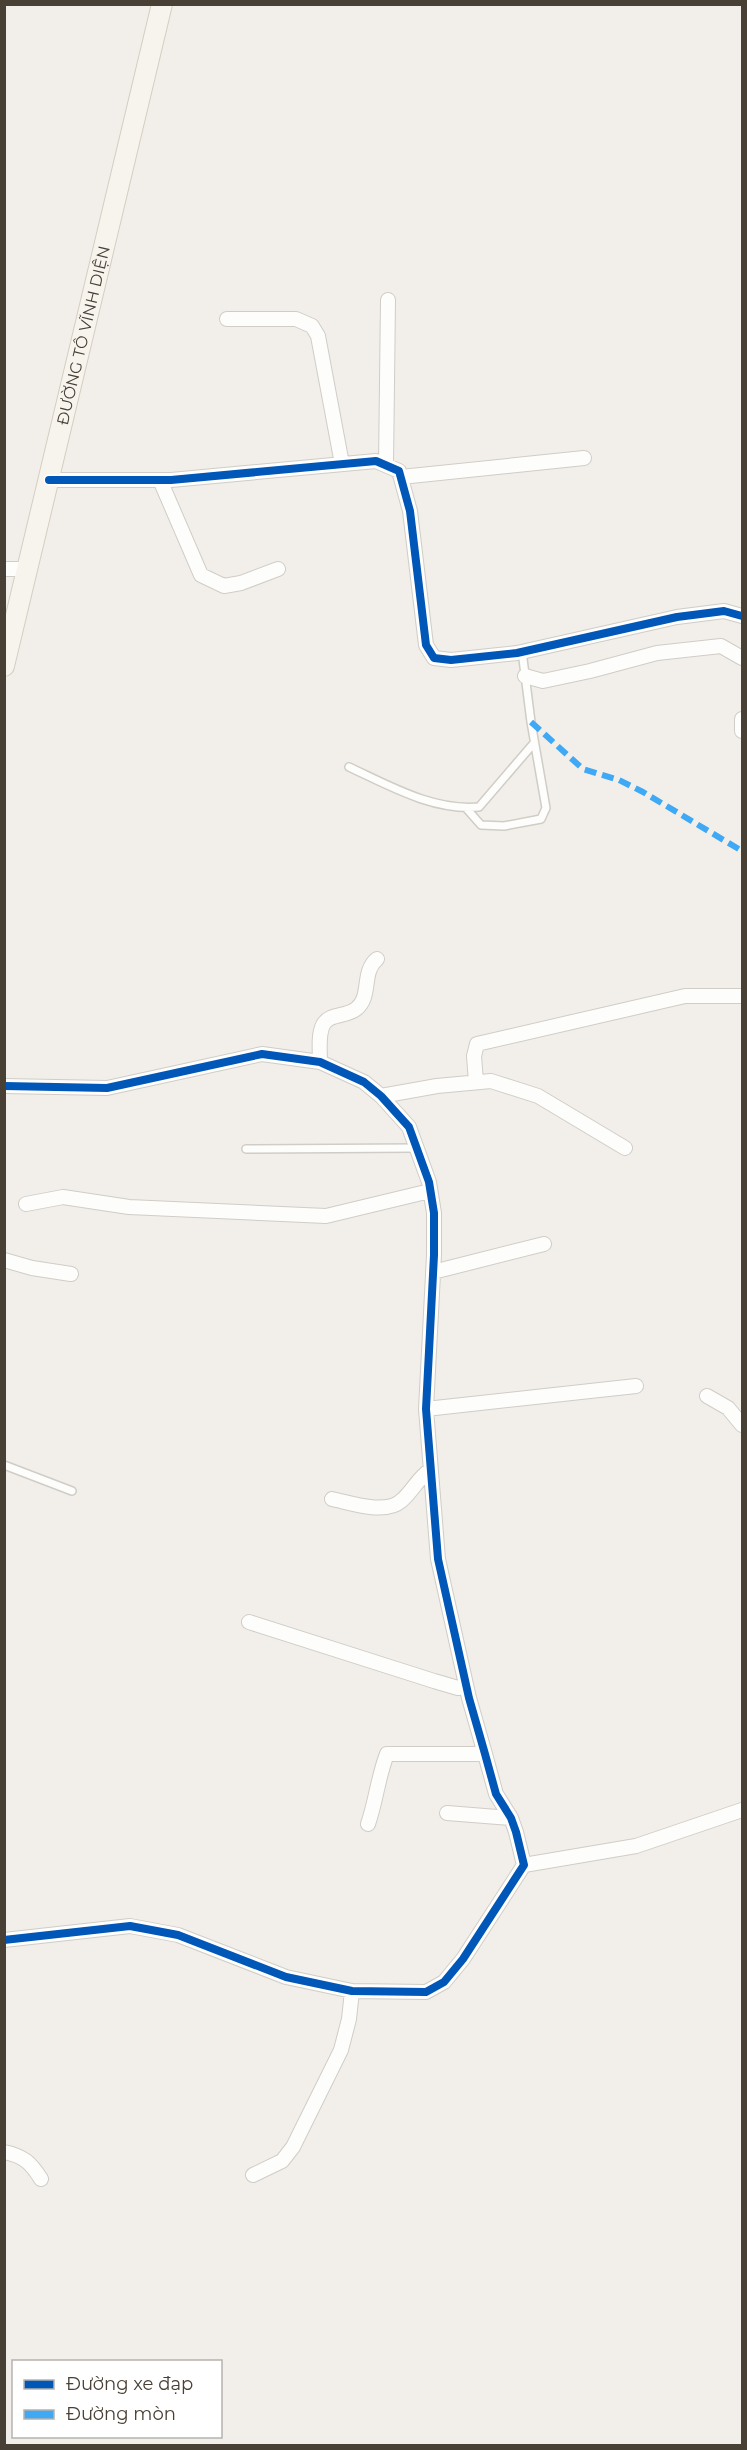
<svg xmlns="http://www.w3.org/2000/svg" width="747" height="2450" viewBox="0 0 747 2450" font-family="Montserrat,sans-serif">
  <rect width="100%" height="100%" fill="#f2efea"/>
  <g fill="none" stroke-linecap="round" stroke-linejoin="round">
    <defs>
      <path id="lane" d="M349,767C390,786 433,811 479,807L534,743
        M466,808L481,825L504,826L541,819L546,808L531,722L522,651
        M246,1149L416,1148
        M4,1465L72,1491"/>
      <path id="street" d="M227,319H296L312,326L318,336L342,464
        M386,465L388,300
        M401,477L584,458
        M49,480H171L376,461L399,471L410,511L426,645L434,658L451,660L517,653L677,617L724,611L742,616
        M160,480L201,575L224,586L241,583L278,569
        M4,569H27
        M525,676L543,681L590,671L657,653L721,646L742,658
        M742,719V731
        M320,1062C320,1051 318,1035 323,1025C329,1013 346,1017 356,1009C372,997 361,972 377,959
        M476,1082L474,1056L477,1044L685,996H742
        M4,1086L107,1088L262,1054L320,1062L364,1082L381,1096L409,1127L429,1182L434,1213V1255L426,1409L438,1559L469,1698L485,1754L496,1794L511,1818L516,1832L524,1865L463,1959L444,1982L426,1992L352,1991L286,1977L178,1935L130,1926L4,1940
        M381,1096L437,1086L491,1081L538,1096L625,1148
        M26,1204L63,1197L129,1207L326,1216L430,1191
        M4,1260L32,1268L71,1274
        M433,1272L544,1244
        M707,1396L728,1408L742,1425
        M426,1409L636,1386
        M332,1499C351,1503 385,1515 401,1501C412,1492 418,1478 430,1470
        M249,1622L434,1681L458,1688L466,1687
        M447,1813L511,1818
        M368,1824C376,1801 378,1777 387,1754H485
        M524,1865L636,1846L742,1810
        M4,2152C24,2156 31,2163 41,2179
        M253,2175L282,2161L293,2147L341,2050L349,2019L352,1991"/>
      <g id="secondary">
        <path id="s1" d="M4,666L162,4"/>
      </g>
    </defs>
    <use href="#lane" stroke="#d0cdc7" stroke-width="10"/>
    <use href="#street" stroke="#d0cdc7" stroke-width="16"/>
    <use href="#secondary" stroke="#d4cec1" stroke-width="22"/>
    <use href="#lane" stroke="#fdfdfc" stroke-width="7"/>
    <use href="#street" stroke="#fdfdfc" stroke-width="14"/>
    <use href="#secondary" stroke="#f7f4ee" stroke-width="20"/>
    <path stroke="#3fa9f5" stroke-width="6" stroke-dasharray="12 6" stroke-linecap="butt" d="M531,722L583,769L619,780L643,792L742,851"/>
    <defs>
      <path id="cycleway" d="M49,480H171L376,461L399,471L410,511L426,645L434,658L451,660L517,653L677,617L724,611L742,616
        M4,1086L107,1088L262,1054L320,1062L364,1082L381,1096L409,1127L429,1182L434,1213V1255L426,1409L438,1559L469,1698L485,1754L496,1794L511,1818L516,1832L524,1865L463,1959L444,1982L426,1992L352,1991L286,1977L178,1935L130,1926L4,1940"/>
    </defs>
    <use href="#cycleway" stroke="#fff" stroke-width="11"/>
    <use href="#cycleway" stroke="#0057b8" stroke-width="8"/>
  </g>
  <g text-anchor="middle" stroke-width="5" stroke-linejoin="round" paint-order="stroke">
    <g font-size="16" fill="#494035" stroke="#fff">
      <text dy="6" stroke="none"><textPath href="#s1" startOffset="340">ĐƯỜNG TÔ VĨNH DIỆN</textPath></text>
    </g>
  </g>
  <rect width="747" height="2450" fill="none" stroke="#494035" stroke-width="12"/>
  <rect x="12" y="2360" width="210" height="78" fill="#ffffff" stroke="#b6b3ae" stroke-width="1.5"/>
  <rect x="24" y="2380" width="30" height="9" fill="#0057b8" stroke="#b6b3ae" stroke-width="1.5"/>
  <text x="66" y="2390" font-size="18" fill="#494035">Đường xe đạp</text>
  <rect x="24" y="2410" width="30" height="9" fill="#3fa9f5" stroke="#b6b3ae" stroke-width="1.5"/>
  <text x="66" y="2420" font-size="18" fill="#494035">Đường mòn</text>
</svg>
